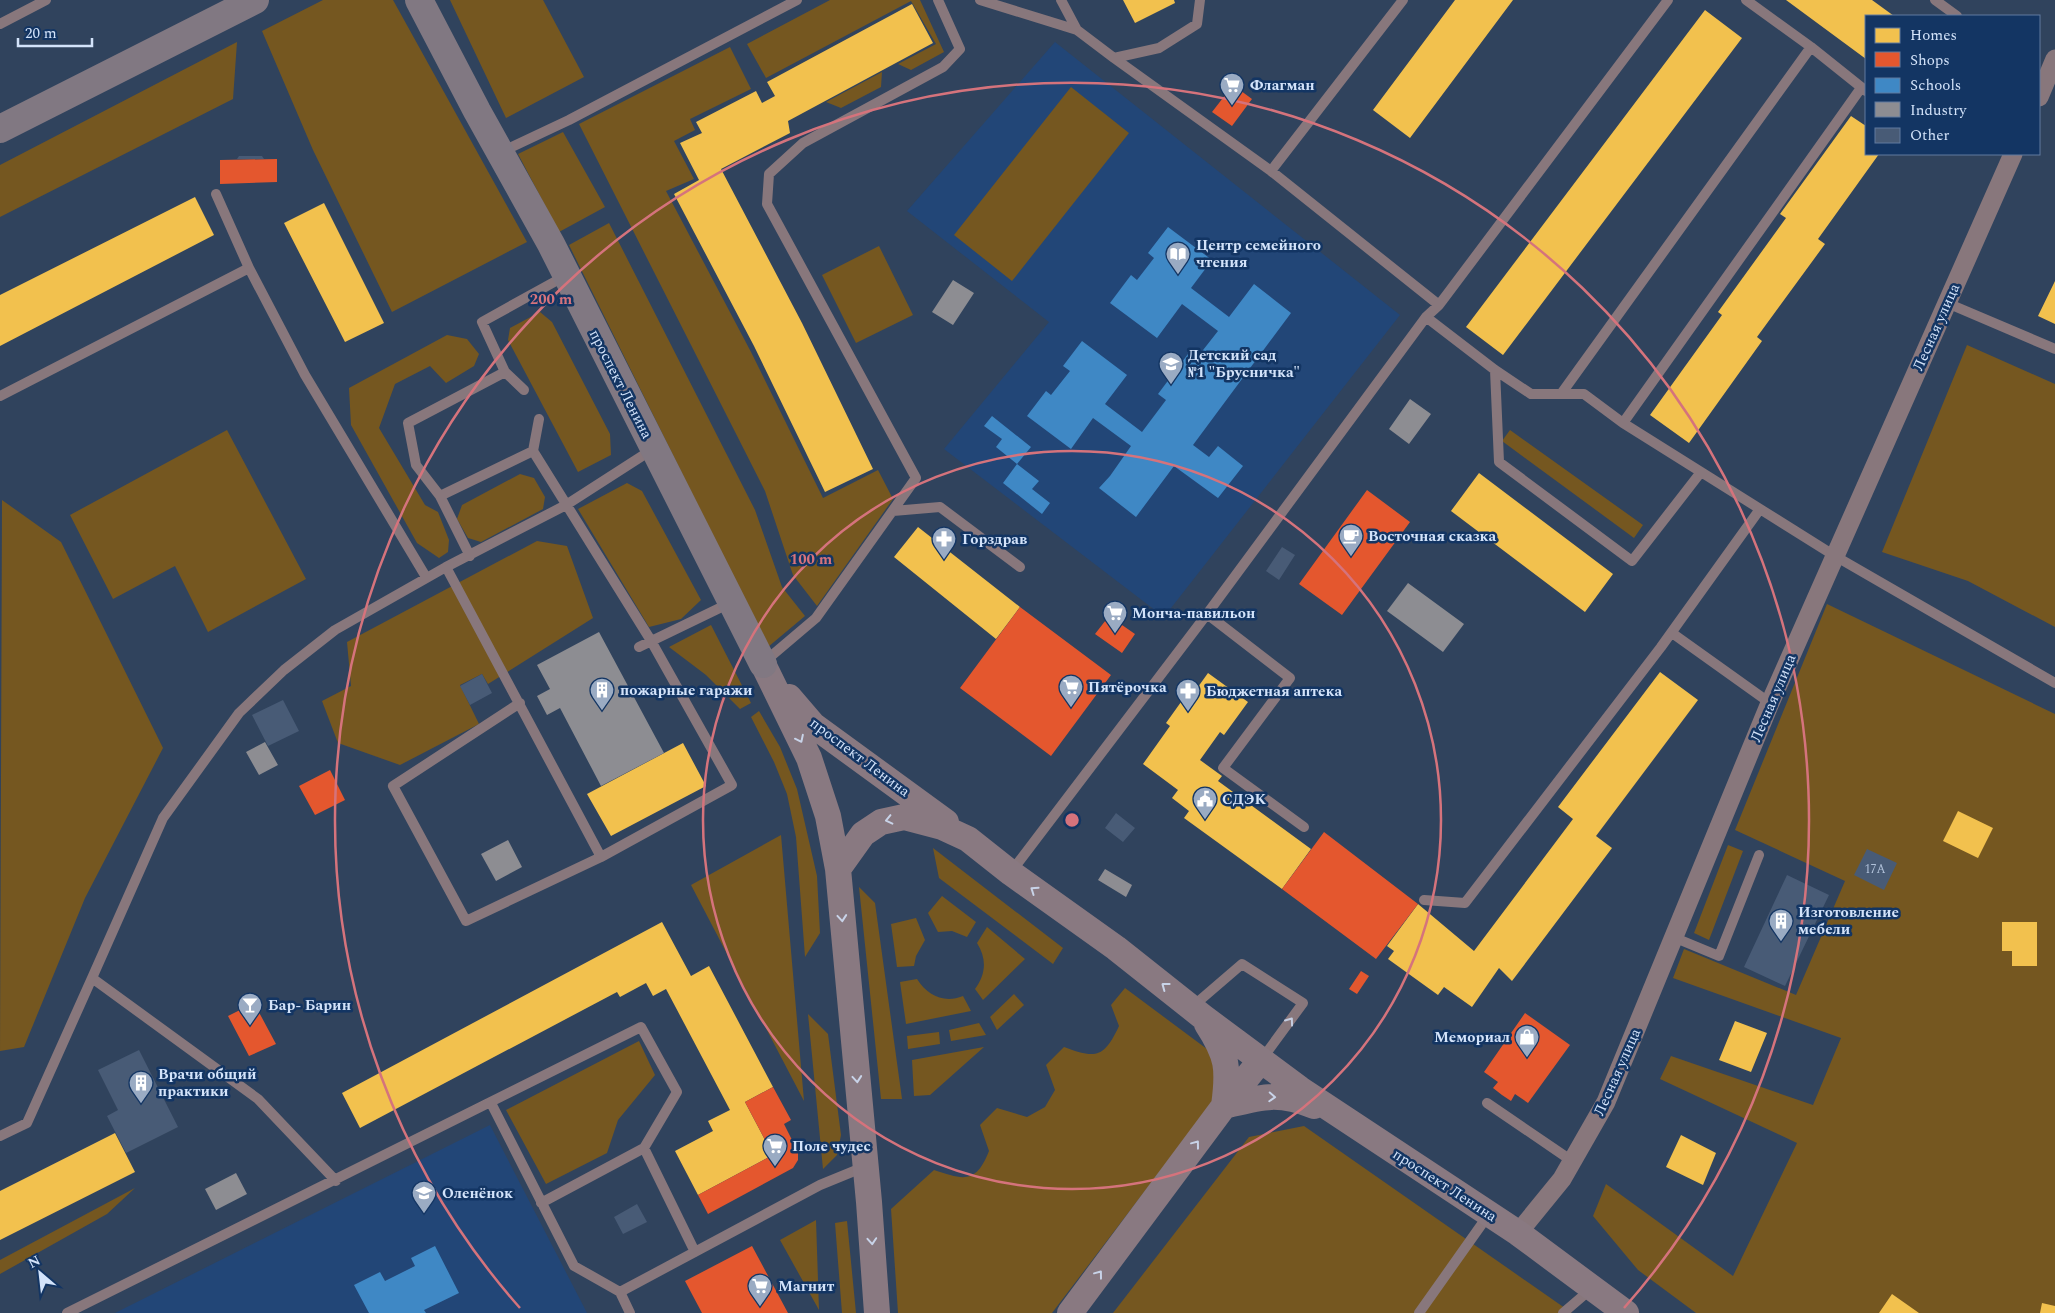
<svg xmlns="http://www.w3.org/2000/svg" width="2055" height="1313" viewBox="0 0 2055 1313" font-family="Spectral,serif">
  <rect width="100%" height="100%" fill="#30435d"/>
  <path fill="#224677" d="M1055,42L1400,315L1164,617L944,449L1049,322L907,211Z
    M490,1125L587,1313H115Z"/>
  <path fill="#755720" d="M323,0H393L527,242L392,312L313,150L262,31Z
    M450,0H543L584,77L506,118Z
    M830,0H920L944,52L911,70L898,64L936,44L911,1L766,78L747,44Z
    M237,42L233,99L0,217V165Z
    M730,47L751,89L690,119L695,130L674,141L694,179L666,191L751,352L823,498L878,470L893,499L817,606L793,575L765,491L579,124Z
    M882,72L881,87L841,108L826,102Z
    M1071,87L1129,133L1012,281L954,235Z
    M563,132L605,207L559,232L518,154Z
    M609,223L755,510L782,587L805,616L768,647L569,245Z
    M879,246L913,315L856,343L822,275Z
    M540,312L552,322L610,434L611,455L578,472L508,340L510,328Z
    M447,335L467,339L479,354L474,366L446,383L430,366L395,384L379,428L425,505L438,512L449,540L448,552L439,558L417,543L351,425L349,388Z
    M1967,345L2055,384V627L1968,581L1882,552Z
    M227,430L306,579L208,632L175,566L113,599L70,515Z
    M1510,430L1643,525L1634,538L1502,441Z
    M520,474L534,478L545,497L543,509L481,542L468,538L457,519L462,505Z
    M627,483L642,491L701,600L681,619L649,627L578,509Z
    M2,500L61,542L163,748L85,898L24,1047L0,1051Z
    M537,541L567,546L593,618L488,684L482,674L460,685L479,724L400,765L338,743L322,701L351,686L347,642Z
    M1827,604L2055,714V1313H1696L1638,1270L1593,1216L1606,1184L1733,1276L1797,1143L1660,1079L1671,1056L1813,1105L1841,1038L1673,978L1684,949L1796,995L1845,881L1735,830Z
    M711,625L751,703L740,709L706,675L669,647Z
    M759,711L780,747L797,789L817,876L820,933L805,957L796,837L787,794L774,762L751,717Z
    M781,835L804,1101L691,885Z
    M1728,845L1743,851L1709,940L1694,933Z
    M933,848L1063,948L1053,964L939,878Z
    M859,887L875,903L902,1099H881Z
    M942,896L976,922L967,937L952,931L938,932L928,913Z
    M916,918L925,940L916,956L914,966L897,967L891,924Z
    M987,927L1025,959L983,1000L975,989C986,974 987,959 977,943Z
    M917,979C927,995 944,1004 963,996L971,1011L906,1024L900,982Z
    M1125,988L1211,1052L1221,1091L1052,1313H898L891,1209L934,1170C964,1180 976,1184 989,1151L980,1125L997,1108L1027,1117L1045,1107L1055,1090L1046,1065L1064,1047C1096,1059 1104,1058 1119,1026L1111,1005Z
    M1014,994L1024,1005L997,1030L990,1017Z
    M808,1014L828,1034L841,1135L837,1155L823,1169Z
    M979,1023L986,1035L951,1041L949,1030Z
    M939,1032L940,1044L908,1049L907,1036Z
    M639,1041L655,1075L618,1120L607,1153L546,1184L506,1110Z
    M984,1047L930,1095L914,1096L912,1060Z
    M1304,1126L1572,1313H1113L1249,1137Z
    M135,1188L107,1214L0,1274V1260Z
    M816,1220L819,1310L780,1240Z
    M847,1221L856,1313H842L835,1223Z"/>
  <path fill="#f2c14e" d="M1123,0H1174L1175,3L1135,23Z
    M1455,0H1513L1410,138L1373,110Z
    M1786,0H1872L1894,16H1866V59Z
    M912,4L933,43L788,121L790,133L721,169L802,323L873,469L825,492L754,346L674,194L699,180L680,143L702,133L696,122L756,91L762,103L775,96L767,82Z
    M1705,10L1742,38L1503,355L1466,327Z
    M1851,116L1866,126V154H1879L1818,239L1825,244L1757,337L1762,341L1689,443L1650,415L1722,315L1718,312L1786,218L1780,214Z
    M195,197L214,235L0,346V295Z
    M324,203L384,323L345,342L284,223Z
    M2055,281V324L2038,316Z
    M1479,473L1613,574L1585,612L1451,511Z
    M918,527L1020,607L996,639L894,557Z
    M1660,672L1698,700L1596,836L1612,848L1512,981L1499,968L1472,1007L1444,987L1438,995L1388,959L1394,951L1387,946L1418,904L1474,951L1573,819L1558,807Z
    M1208,673L1248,702L1224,735L1220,732L1200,760L1222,776L1218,781L1311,849L1282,889L1184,818L1189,811L1172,798L1178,790L1143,764L1170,726L1166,723L1181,702L1185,705Z
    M683,743L706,786L611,836L587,794Z
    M1958,811L1993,828L1978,858L1943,841Z
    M662,922L691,976L709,966L773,1087L745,1102L773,1155L698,1195L675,1151L713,1131L708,1121L730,1110L666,989L653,996L646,983L620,997L617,992L360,1128L342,1093Z
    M2002,922H2037V966H2012V951H2002Z
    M1735,1021L1767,1033L1751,1072L1719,1060Z
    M115,1133L135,1172L0,1240V1191Z
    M1681,1135L1716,1153L1703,1185L1666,1167Z
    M1892,1294L1919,1313H1879Z
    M2042,1303L2055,1306V1313H2040Z"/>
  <path fill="#e4572e" d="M1233,85L1252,99L1232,126L1212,112Z
    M277,159V182L220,184V160Z
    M1367,490L1410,522L1342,615L1299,584Z
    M1020,607L1111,675L1051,756L960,688Z
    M1109,616L1135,634L1122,653L1095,634Z
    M330,770L345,800L315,815L299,786Z
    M1324,832L1418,904L1376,959L1282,889Z
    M1361,971L1369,976L1357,994L1349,989Z
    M254,1003L276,1044L249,1056L228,1016Z
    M1525,1013L1570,1045L1528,1103L1515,1094L1511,1101L1502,1095L1493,1088L1498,1082L1484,1072Z
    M773,1087L791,1120L784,1124L798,1152V1160L793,1168L708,1214L698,1195L773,1155L745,1102Z
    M752,1246L788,1313H702L685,1281Z"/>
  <path fill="#3f88c5" d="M1168,227L1212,260L1191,288L1229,317L1254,284L1291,313L1193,445L1209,457L1218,446L1243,466L1218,498L1174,466L1136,517L1099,488L1110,476L1131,446L1093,418L1071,449L1027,416L1046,391L1051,395L1070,371L1063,366L1082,341L1127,375L1105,404L1142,432L1166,400L1158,394L1188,354L1196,359L1218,331L1182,304L1157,338L1110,303L1131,275L1137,280L1154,258L1148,253Z
    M992,416L1031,447L1017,464L996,447L1002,439L984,426Z
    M1017,464L1039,481L1032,489L1050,503L1042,514L1003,483Z
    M435,1246L459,1293L424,1310L426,1313H369L354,1285L380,1272L385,1281L415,1266L411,1258Z"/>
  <path fill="#8d8d92" d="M953,280L974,293L953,325L932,312Z
    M1410,399L1431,414L1409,444L1389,429Z
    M1408,583L1464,624L1443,652L1387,611Z
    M599,632L664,753L601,786L560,708L547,715L537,696L550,689L537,665Z
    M265,742L278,765L259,775L246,752Z
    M508,840L522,867L496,881L481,854Z
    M1105,869L1132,885L1126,897L1098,880Z
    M236,1173L247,1194L216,1210L205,1189Z"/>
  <path fill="#485b76" d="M239,156H262L264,159H237Z
    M1282,547L1295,555L1279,580L1266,571Z
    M482,674L492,693L470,705L460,686Z
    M283,700L299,731L268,746L252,715Z
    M1116,813L1135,828L1123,842L1105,828Z
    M1867,849L1897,863L1884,890L1854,875Z
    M1787,875L1829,895L1785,986L1744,967Z
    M139,1050L178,1127L126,1153L107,1116L118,1110L98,1070Z
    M637,1204L647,1222L623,1234L614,1217Z"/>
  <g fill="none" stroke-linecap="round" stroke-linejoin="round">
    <path stroke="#88777c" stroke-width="10" d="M980,0L1077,30L1114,58L1271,171L1439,305
      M1061,0L1077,30
      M1746,0L1811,47L1866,91
      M1935,0L1957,16
      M0,24L46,0
      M1114,58L1159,48L1197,24L1200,0
      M501,152L569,120L797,0
      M1271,171L1403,0
      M249,268L305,375L426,577
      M1947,303L2055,349
      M1426,317L1495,370L1531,394H1584L1623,423L1835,556L2055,683
      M1495,370L1499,462L1632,561L1701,472
      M505,372L408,423L416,465L440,496L533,451
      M524,390L505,372L482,322L565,276
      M1561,394L1811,47
      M0,396L249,268L216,194
      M539,419L533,451L650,639L732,785L601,857
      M1623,423L1861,88
      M440,496L470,556
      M893,511L940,507L1020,567
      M446,567L601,857L466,921L393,786L520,703
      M1207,614L1290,678L1223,768L1304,827
      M1672,633L1770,703
      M639,647L730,603
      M763,663L816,618L916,478L767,204L769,174L803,143L943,67L960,49L938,0
      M1011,872L1207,614L1426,317L1439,305L1668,0
      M1424,900L1465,903L1661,647L1760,509
      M1673,937L1719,956L1759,855
      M1192,1007L1242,964L1303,1003L1262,1059
      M491,1103L574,1266L620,1292L630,1313
      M1487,1103L1572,1161
      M0,1136L27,1123L92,978
      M644,1148L695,1252
      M336,1181L258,1099L92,978L163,818L239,713L284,670L335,630L446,567L566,505L653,449
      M620,1292L820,1185L864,1167
      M67,1313L641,1027L677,1092L644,1148L541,1203
      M1419,1313L1489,1214
      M1563,1313L1591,1289"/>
    <path stroke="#88777c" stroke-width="19" d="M2039,97L2055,59
      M1518,1233L1562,1179L1606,1102L1770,703L2013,154"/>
    <path stroke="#897981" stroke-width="26" d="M763,664L809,758L828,816L838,869L869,1202L877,1313
      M789,697L813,725L946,822
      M838,869L863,834L881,822L904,817L942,827L968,839L1011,873L1116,948L1203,1017L1300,1089L1518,1233L1626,1313
      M1207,1024C1228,1056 1229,1069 1224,1106
      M1224,1106C1261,1097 1277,1091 1314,1106
      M1070,1313L1224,1106L1261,1060"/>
    <path stroke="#817882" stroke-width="28" d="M419,0L477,111L551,244L763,664
      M0,129L255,0"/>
  </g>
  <defs><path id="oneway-chevron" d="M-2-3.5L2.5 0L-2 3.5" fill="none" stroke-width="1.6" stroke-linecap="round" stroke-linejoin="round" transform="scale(1.25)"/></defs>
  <g stroke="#c8d3e8">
    <use href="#oneway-chevron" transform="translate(800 739) rotate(64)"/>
    <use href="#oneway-chevron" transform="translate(889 820) rotate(167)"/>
    <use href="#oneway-chevron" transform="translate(1034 890) rotate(-145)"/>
    <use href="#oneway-chevron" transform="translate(842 918) rotate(85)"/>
    <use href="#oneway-chevron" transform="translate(1165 986) rotate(-143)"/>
    <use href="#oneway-chevron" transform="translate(857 1079) rotate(85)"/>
    <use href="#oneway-chevron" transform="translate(1272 1097) rotate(3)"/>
    <use href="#oneway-chevron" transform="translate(1196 1144) rotate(-53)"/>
    <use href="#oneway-chevron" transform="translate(872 1241) rotate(86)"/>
    <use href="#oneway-chevron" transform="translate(1099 1274) rotate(-53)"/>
  </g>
  <use stroke="#c4cde1" href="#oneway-chevron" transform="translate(1290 1021) rotate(-54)"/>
  <g fill="none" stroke="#d5737c" stroke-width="2.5">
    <circle cx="1072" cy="820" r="369"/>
    <path d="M520 1308A737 737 0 1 1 1624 1308"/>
  </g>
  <defs>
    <symbol id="supermarket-pin" viewBox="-11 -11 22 30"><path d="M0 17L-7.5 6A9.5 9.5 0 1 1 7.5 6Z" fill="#9aabc3" stroke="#133563"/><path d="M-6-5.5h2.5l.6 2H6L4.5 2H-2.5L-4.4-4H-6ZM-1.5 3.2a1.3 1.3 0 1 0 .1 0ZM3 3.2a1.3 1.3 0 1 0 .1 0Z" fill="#fff"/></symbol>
    <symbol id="library-pin" viewBox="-11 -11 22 30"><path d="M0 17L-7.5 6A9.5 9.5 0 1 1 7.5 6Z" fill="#9aabc3" stroke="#133563"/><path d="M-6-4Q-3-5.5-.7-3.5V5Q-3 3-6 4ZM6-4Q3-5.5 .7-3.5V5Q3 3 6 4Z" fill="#fff"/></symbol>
    <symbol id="school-pin" viewBox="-11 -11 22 30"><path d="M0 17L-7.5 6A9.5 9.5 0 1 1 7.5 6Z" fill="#9aabc3" stroke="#133563"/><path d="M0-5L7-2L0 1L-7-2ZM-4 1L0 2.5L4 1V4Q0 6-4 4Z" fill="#fff"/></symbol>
    <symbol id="cafe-pin" viewBox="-11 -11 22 30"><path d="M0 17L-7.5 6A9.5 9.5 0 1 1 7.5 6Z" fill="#9aabc3" stroke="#133563"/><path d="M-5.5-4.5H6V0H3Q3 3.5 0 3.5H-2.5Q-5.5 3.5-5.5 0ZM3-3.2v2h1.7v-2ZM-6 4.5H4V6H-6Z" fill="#fff"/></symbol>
    <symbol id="pharmacy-pin" viewBox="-11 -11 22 30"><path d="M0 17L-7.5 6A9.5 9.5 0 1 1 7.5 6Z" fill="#9aabc3" stroke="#133563"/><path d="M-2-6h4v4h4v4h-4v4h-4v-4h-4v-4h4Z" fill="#fff"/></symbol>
    <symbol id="building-pin" viewBox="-11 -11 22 30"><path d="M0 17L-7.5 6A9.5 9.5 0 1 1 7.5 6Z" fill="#9aabc3" stroke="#133563"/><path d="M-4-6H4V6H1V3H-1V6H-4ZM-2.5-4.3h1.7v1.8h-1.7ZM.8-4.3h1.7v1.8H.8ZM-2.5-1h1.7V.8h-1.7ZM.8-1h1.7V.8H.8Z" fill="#fff"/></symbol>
    <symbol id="civic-pin" viewBox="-11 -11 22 30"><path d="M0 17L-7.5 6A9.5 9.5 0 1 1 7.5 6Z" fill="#9aabc3" stroke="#133563"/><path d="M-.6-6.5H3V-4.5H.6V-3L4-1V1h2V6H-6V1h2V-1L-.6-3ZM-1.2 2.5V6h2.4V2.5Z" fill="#fff"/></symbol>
    <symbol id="bar-pin" viewBox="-11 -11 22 30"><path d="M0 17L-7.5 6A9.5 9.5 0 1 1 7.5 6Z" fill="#9aabc3" stroke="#133563"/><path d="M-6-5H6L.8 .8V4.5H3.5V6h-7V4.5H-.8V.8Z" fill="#fff"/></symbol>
    <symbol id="shop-pin" viewBox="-11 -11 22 30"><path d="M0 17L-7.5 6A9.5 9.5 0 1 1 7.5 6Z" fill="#9aabc3" stroke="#133563"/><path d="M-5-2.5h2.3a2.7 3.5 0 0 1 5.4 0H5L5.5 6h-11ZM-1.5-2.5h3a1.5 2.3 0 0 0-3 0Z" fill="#fff"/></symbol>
  </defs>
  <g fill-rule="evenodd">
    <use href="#supermarket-pin" x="1218" y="71" width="28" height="38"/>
    <use href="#library-pin" x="1164" y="240" width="28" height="38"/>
    <use href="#school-pin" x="1157" y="350" width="28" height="38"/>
    <use href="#cafe-pin" x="1337" y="522" width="28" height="38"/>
    <use href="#pharmacy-pin" x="930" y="525" width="28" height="38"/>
    <use href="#supermarket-pin" x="1101" y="599" width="28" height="38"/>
    <use href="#supermarket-pin" x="1057" y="673" width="28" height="38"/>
    <use href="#building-pin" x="588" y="676" width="28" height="38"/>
    <use href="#pharmacy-pin" x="1174" y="677" width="28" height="38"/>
    <use href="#civic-pin" x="1191" y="785" width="28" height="38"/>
    <use href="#building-pin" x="1767" y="907" width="28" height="38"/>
    <use href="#bar-pin" x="236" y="991" width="28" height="38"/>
    <use href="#shop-pin" x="1513" y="1023" width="28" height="38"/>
    <use href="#building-pin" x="127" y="1069" width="28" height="38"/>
    <use href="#supermarket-pin" x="761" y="1132" width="28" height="38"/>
    <use href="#school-pin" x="410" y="1179" width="28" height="38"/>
    <use href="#supermarket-pin" x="746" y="1272" width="28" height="38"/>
  </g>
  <g text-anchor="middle" stroke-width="5" stroke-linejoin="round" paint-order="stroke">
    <g font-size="12" fill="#b0c1d9">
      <text x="1875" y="873">17А</text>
    </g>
    <g font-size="15" font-weight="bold" fill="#d3e3fa" stroke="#133563" text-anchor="start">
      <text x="1250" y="90">Флагман</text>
      <text x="1196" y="250">Центр семейного<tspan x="1196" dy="17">чтения</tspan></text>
      <text x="1188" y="360">Детский сад<tspan x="1188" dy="17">№1 "Брусничка"</tspan></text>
      <text x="1368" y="541">Восточная сказка</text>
      <text x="962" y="544">Горздрав</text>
      <text x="1132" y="618">Монча-павильон</text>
      <text x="1088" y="692">Пятёрочка</text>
      <text x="620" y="695">пожарные гаражи</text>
      <text x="1206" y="696">Бюджетная аптека</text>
      <text x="1222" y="804">СДЭК</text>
      <text x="1798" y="917">Изготовление<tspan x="1798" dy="17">мебели</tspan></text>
      <text x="268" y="1010">Бар- Барин</text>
      <text x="1510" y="1042" text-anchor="end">Мемориал</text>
      <text x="158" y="1079">Врачи общий<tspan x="158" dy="17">практики</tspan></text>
      <text x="792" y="1151">Поле чудес</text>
      <text x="442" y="1198">Оленёнок</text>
      <text x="778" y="1291">Магнит</text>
    </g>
    <g font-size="15" fill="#d3e3fa" stroke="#133563">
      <text transform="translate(1936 327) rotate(-66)" y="5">Лесная улица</text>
      <text transform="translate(621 384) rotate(63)" y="5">проспект Ленина</text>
      <text transform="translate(1773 698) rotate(-67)" y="5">Лесная улица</text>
      <text transform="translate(860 757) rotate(37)" y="5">проспект Ленина</text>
      <text transform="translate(1617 1072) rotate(-66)" y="5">Лесная улица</text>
      <text transform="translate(1445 1185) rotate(33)" y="5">проспект Ленина</text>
    </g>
  </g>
  <circle cx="1072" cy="820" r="8" fill="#d5737c" stroke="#133563" stroke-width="2.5"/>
  <g font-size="15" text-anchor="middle" font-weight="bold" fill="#d5737c" stroke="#133563" stroke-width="5" stroke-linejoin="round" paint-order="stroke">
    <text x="551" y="304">200 m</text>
    <text x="811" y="564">100 m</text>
  </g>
  <rect x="1865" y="15" width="175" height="140" fill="#133563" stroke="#607b9f"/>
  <rect x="1875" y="28" width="25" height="15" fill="#f2c14e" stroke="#607b9f"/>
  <text x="1910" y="40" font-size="15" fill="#d3e3fa">Homes</text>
  <rect x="1875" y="52" width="25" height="15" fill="#e4572e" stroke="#607b9f"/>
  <text x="1910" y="65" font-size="15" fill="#d3e3fa">Shops</text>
  <rect x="1875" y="78" width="25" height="15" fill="#3f88c5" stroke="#607b9f"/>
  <text x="1910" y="90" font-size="15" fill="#d3e3fa">Schools</text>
  <rect x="1875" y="102" width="25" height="15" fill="#8d8d92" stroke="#607b9f"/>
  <text x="1910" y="115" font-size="15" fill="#d3e3fa">Industry</text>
  <rect x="1875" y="128" width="25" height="15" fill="#485b76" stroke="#607b9f"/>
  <text x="1910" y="140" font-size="15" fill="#d3e3fa">Other</text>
  <g transform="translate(40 1273) rotate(332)" stroke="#133563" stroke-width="4" paint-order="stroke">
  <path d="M0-4L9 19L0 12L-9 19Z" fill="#d3e3fa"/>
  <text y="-8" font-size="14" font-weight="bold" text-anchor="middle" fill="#d3e3fa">N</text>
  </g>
  <path d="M18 38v8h74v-8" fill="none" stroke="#d3e3fa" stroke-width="2.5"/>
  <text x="25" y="38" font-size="15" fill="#d3e3fa" stroke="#133563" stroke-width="4" paint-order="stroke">20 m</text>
</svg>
